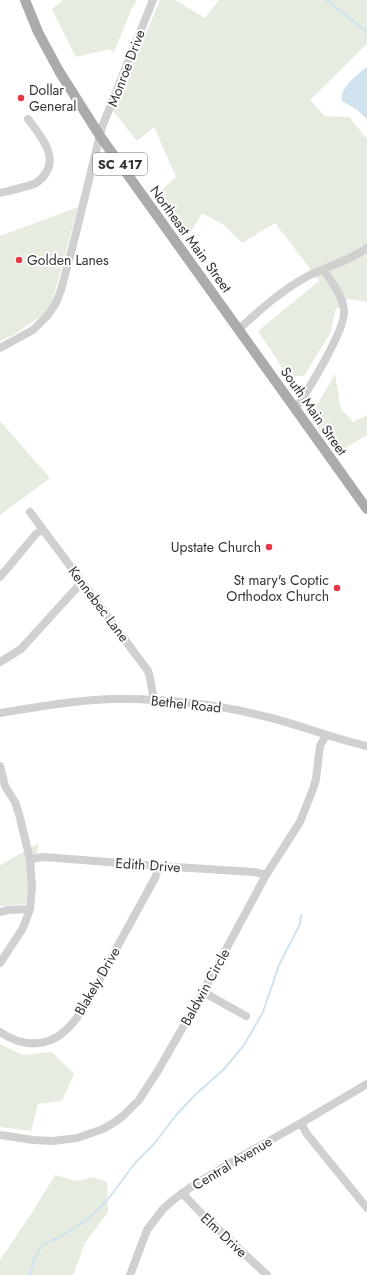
<svg xmlns="http://www.w3.org/2000/svg" width="367" height="1275" viewBox="0 0 367 1275" font-family="Jost,sans-serif">
  <rect width="100%" height="100%" fill="#fff"/>
  <path fill="#e6ecdf" d="M63,0H137L132,8L114,52L109,49L76,57L52,9Z
    M160,0H175L205,18L219,0H367V44L310,100L325,116L349,117L367,139V302L348,299L335,311L331,332L304,376H288L258,331L319,281L305,262L275,223L242,243L224,225L202,213L189,235L157,194L176,177L154,127L137,141L113,111Z
    M78,207L50,310L13,335L0,341V236Z
    M335,374L341,409L353,422L367,415V435L337,453L318,428L316,407Z
    M0,421L50,478L0,515Z
    M39,843L26,904L0,906V865Z
    M0,1044L23,1055L52,1052L74,1074L62,1101L38,1104L31,1131L0,1127Z
    M55,1175L77,1181L93,1177L107,1182L108,1212L85,1243L73,1275H0V1260L35,1208Z"/>
  <path fill="#cfe2ee" d="M367,67V119L356,109L342,101C339,87 358,74 367,67Z"/>
  <g fill="none" stroke-linecap="round" stroke-linejoin="round">
    <path stroke="#cfe2ee" stroke-width="2" d="M326,0L367,32
      M30,1275L34,1258L42,1246L50,1241L58,1238L84,1222L98,1210L112,1194L135,1163L154,1144L177,1114L195,1095L224,1069L244,1045L263,1012L279,965L300,924L301,915"/>
    <path stroke="#d0d0d0" stroke-width="8" d="M0,193C7,191 31,186 36,183C64,163 43,139 28,119
      M239,329C261,309 282,290 308,276C328,266 349,261 367,248
      M0,348L33,330L48,315L56,303L61,290L74,241L102,127L153,0
      M296,408C307,392 346,329 344,311C343,296 332,283 324,270
      M30,512L148,671C152,681 151,692 155,701
      M0,577L36,534L42,529
      M0,662L21,649L82,582
      M0,713C38,707 76,700 114,699C160,698 215,704 259,715C296,723 330,738 367,746
      M0,766L5,786L15,802L19,814L30,859L32,888L30,909L23,928L0,963
      M30,859L44,857L159,866L254,872L266,875
      M0,912L8,910L30,909
      M203,992L246,1016
      M0,1032C18,1044 37,1048 57,1037C81,1022 96,985 110,960C125,933 140,905 155,878L159,866
      M301,1123L307,1134L367,1208
      M0,1135L33,1140L53,1141L77,1138L103,1129L115,1122L124,1115L139,1100L159,1069L203,992L266,875L300,822L313,789L316,779L320,746L326,735
      M182,1193L202,1214L267,1275
      M130,1275L147,1230L163,1209L173,1200L194,1185L242,1156L301,1123L367,1084"/>
    <path stroke="#ababab" stroke-width="10" d="M25,0L38,32L59,71L100,136L367,509"/>
  </g>
  <g fill="#e63946" stroke="#fff" stroke-width="1.5">
    <circle cx="21" cy="98" r="4"/>
    <circle cx="19" cy="260" r="4"/>
    <circle cx="269" cy="547" r="4"/>
    <circle cx="337" cy="588" r="4"/>
  </g>
  <g text-anchor="middle" stroke-width="4" stroke-linejoin="round" paint-order="stroke">
    <rect fill="#fff" stroke="#707070" stroke-width="1" x="93" y="153" width="54" height="22" rx="3"/>
    <g font-size="13" font-weight="bold" fill="#333">
      <text x="120" y="169">SC 417</text>
    </g>
    <g font-size="14" fill="#333" stroke="#fff">
      <text transform="translate(126 68) rotate(-69)" y="5">Monroe Drive</text>
      <text transform="translate(191 239) rotate(54)" y="5">Northeast Main Street</text>
      <text transform="translate(314 411) rotate(55)" y="5">South Main Street</text>
      <text transform="translate(99 604) rotate(53)" y="5">Kennebec Lane</text>
      <text transform="translate(186 704) rotate(6)" y="5">Bethel Road</text>
      <text transform="translate(148 865) rotate(4)" y="5">Edith Drive</text>
      <text transform="translate(97 981) rotate(-60)" y="5">Blakely Drive</text>
      <text transform="translate(205 987) rotate(-61)" y="5">Baldwin Circle</text>
      <text transform="translate(232 1163) rotate(-31)" y="5">Central Avenue</text>
      <text transform="translate(224 1235) rotate(43)" y="5">Elm Drive</text>
    </g>
    <g font-size="14" fill="#333" stroke="#fff" text-anchor="start">
      <text x="29" y="95">Dollar<tspan x="29" dy="16">General</tspan></text>
      <text x="27" y="265">Golden Lanes</text>
      <text x="261" y="552" text-anchor="end">Upstate Church</text>
      <text x="329" y="585" text-anchor="end">St mary's Coptic<tspan x="329" dy="16">Orthodox Church</tspan></text>
    </g>
  </g>
</svg>
